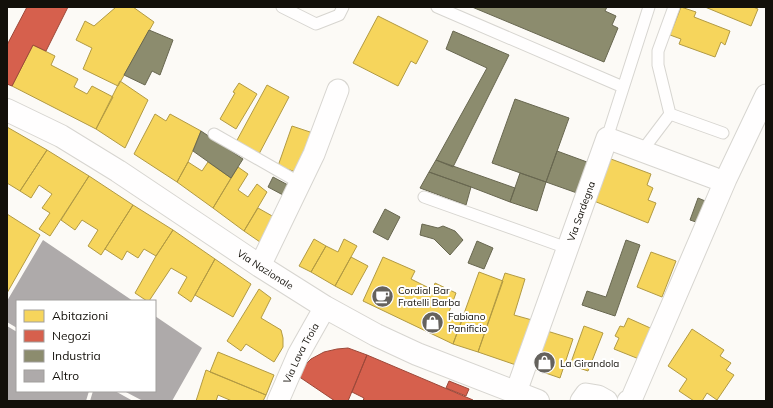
<svg xmlns="http://www.w3.org/2000/svg" width="773" height="408" viewBox="0 0 773 408" font-family="Mulish,sans-serif">
  <rect width="100%" height="100%" fill="#fcfaf6"/>
  <path fill="#f6d55c" stroke="#b29a43" d="M116,7H133L154,22L118,86L83,69L92,48L76,40L85,21L94,26Z
    M681,7L696,12L694,17L730,31L725,45L721,42L715,57L679,44L681,39L670,35Z
    M705,7H753L758,9L751,26Z
    M378,16L428,41L416,64L411,61L398,86L353,63Z
    M33,45L55,56L51,65L78,79L74,87L87,94L92,86L113,97L96,129L12,86Z
    M120,81L148,100L125,148L96,129Z
    M239,83L257,94L236,129L220,119L235,93L233,92Z
    M267,85L289,97L259,154L236,142Z
    M155,114L166,121L170,114L201,131L188,162L177,182L134,154Z
    M292,126L313,133L299,173L278,166Z
    M7,127L47,150L20,191L7,183Z
    M47,150L89,176L50,236L39,229L50,213L42,208L52,194L39,185L31,198L20,191Z
    M611,159L651,174L647,185L653,188L648,200L656,203L648,223L594,201Z
    M188,162L202,171L208,162L231,178L213,208L177,182Z
    M238,167L248,174L238,190L248,197L257,184L267,192L244,231L213,208Z
    M89,176L133,205L101,255L88,246L98,230L82,220L75,230L61,220Z
    M133,205L173,230L156,256L144,249L138,258L127,251L122,260L105,249Z
    M258,208L274,217L260,242L244,231Z
    M7,214L40,235L7,293Z
    M173,230L215,259L191,302L178,293L187,277L171,268L149,301H147L135,293L156,256Z
    M314,239L326,246L311,272L299,266Z
    M344,239L357,246L335,286L311,272L326,246L338,252Z
    M651,252L676,261L662,297L637,287Z
    M351,257L368,266L352,295L335,286Z
    M383,257L415,271L411,279L433,290L435,283L456,293L449,312L463,318L453,344L363,301Z
    M215,259L251,284L233,317L195,295Z
    M479,272L503,281L478,352L453,344Z
    M505,273L525,279L514,315L532,320L516,365L478,352Z
    M259,289L271,298L261,318L281,330L283,338V347L274,362L246,344L241,351L227,341Z
    M628,318L657,331L644,361L614,349L619,338L615,336L620,326L624,327Z
    M584,326L603,333L588,371L570,365Z
    M692,329L724,350L720,356L731,363L726,370L734,375L717,400L707,393L702,401H694L679,391L687,379L668,366Z
    M547,331L573,339L560,378L534,369Z
    M218,352L274,375L266,395L210,372Z
    M206,370L266,395L263,401H232L218,395L216,401H196Z"/>
  <path fill="#d6604d" stroke="#9c4839" d="M27,7H68L46,51L33,45L12,86L7,84V45Z
    M348,348L367,355L348,401H335L298,376L302,368L311,359L324,352L337,349Z
    M367,355L473,400V401H363L364,398L352,392Z
    M449,381L469,389L466,396L446,388Z"/>
  <path fill="#8c8c6e" stroke="#686750" d="M472,7H607L605,11L616,16L612,25L618,28L604,62Z
    M149,30L173,40L160,75L152,71L145,85L124,75Z
    M453,31L509,55L453,167L436,160L487,68L446,49Z
    M515,99L569,118L546,182L492,163Z
    M201,131L243,159L231,178L193,151Z
    M557,151L587,162L577,193L546,182Z
    M436,160L515,188L510,202L471,187L429,172Z
    M429,172L471,187L466,205L420,188Z
    M520,173L546,182L537,211L510,202Z
    M273,177L288,185L283,195L268,187Z
    M698,198L710,203L702,224L690,220Z
    M385,209L400,217L388,240L373,232Z
    M422,224L438,228L443,226L455,231L463,240L450,255L434,239L420,235Z
    M626,240L640,245L615,316L582,305L587,291L606,297Z
    M477,241L493,248L484,269L468,263Z"/>
  <path fill="#aeaaaa" d="M43,240L133,301H17V328L7,322V301Z
    M155,316L202,348L172,401H143L124,391H155Z
    M7,326L17,332V391H89L86,401H7Z
    M93,391H115L133,401H90Z"/>
  <g fill="none" stroke-linecap="round" stroke-linejoin="round">
    <defs>
      <path id="lane" d="M282,7L316,24L339,15L343,7
        M437,7L623,87
        M670,114L658,65V51L674,7
        M214,134L300,183
        M607,138L649,7
        M642,151L670,114L723,133
        M424,197L567,248"/>
      <g id="street">
        <path d="M260,266L314,154L338,90"/>
        <path id="s1" d="M516,392L607,138L714,178"/>
        <path id="s2" d="M278,401L298,355L325,307"/>
        <path d="M581,401L586,394L598,396L607,401"/>
        <path d="M628,401L631,400L726,179L766,95"/>
      </g>
      <g id="primary">
        <path id="s3" d="M7,110L61,136L118,171L260,266L325,307L376,335L417,354L538,401"/>
      </g>
    </defs>
    <use href="#lane" stroke="#d7d5d0" stroke-width="13"/>
    <use href="#street" stroke="#d7d5d0" stroke-width="23"/>
    <use href="#primary" stroke="#d7d5d0" stroke-width="24"/>
    <use href="#lane" stroke="#fffefe" stroke-width="11"/>
    <use href="#street" stroke="#fffefe" stroke-width="21"/>
    <use href="#primary" stroke="#fffefe" stroke-width="22"/>
  </g>
  <defs>
    <symbol id="cafe-disc" viewBox="-11 -11 22 22"><circle r="9.5" fill="#65625d" stroke="#fff"/><path d="M-5.5-4.5H6V0H3Q3 3.5 0 3.5H-2.5Q-5.5 3.5-5.5 0ZM3-3.2v2h1.7v-2ZM-6 4.5H4V6H-6Z" fill="#fff"/></symbol>
    <symbol id="shop-disc" viewBox="-11 -11 22 22"><circle r="9.5" fill="#65625d" stroke="#fff"/><path d="M-5-2.5h2.3a2.7 3.5 0 0 1 5.4 0H5L5.5 6h-11ZM-1.5-2.5h3a1.5 2.3 0 0 0-3 0Z" fill="#fff"/></symbol>
  </defs>
  <g fill-rule="evenodd">
    <use href="#cafe-disc" x="370" y="284" width="25" height="25"/>
    <use href="#shop-disc" x="420" y="310" width="25" height="25"/>
    <use href="#shop-disc" x="532" y="350" width="25" height="25"/>
  </g>
  <g text-anchor="middle" stroke-width="4" stroke-linejoin="round" paint-order="stroke">
    <g font-size="10" fill="#13100a" stroke="#fff">
      <text dy="4" stroke="none"><textPath href="#s1" startOffset="192">Via Sardegna</textPath></text>
      <text dy="4" stroke="none"><textPath href="#s3" startOffset="304">Via Nazionale</textPath></text>
      <text dy="4" stroke="none"><textPath href="#s2" startOffset="53">Via Lava Troia</textPath></text>
    </g>
    <g font-size="10" fill="#13100a" stroke="#fff" text-anchor="start">
      <text x="398" y="294">Cordial Bar<tspan x="398" dy="12">Fratelli Barba</tspan></text>
      <text x="448" y="320">Fabiano<tspan x="448" dy="12">Panificio</tspan></text>
      <text x="560" y="367">La Girandola</text>
    </g>
  </g>
  <rect width="773" height="408" fill="none" stroke="#13100a" stroke-width="16"/>
  <rect x="16" y="300" width="140" height="92" fill="#ffffff" stroke="#a19f9d"/>
  <rect x="24" y="310" width="20" height="12" fill="#f6d55c" stroke="#a19f9d"/>
  <text x="52" y="320" font-size="12" fill="#13100a">Abitazioni</text>
  <rect x="24" y="330" width="20" height="12" fill="#d6604d" stroke="#a19f9d"/>
  <text x="52" y="340" font-size="12" fill="#13100a">Negozi</text>
  <rect x="24" y="350" width="20" height="12" fill="#8c8c6e" stroke="#a19f9d"/>
  <text x="52" y="360" font-size="12" fill="#13100a">Industria</text>
  <rect x="24" y="370" width="20" height="12" fill="#aeaaaa" stroke="#a19f9d"/>
  <text x="52" y="380" font-size="12" fill="#13100a">Altro</text>
</svg>
